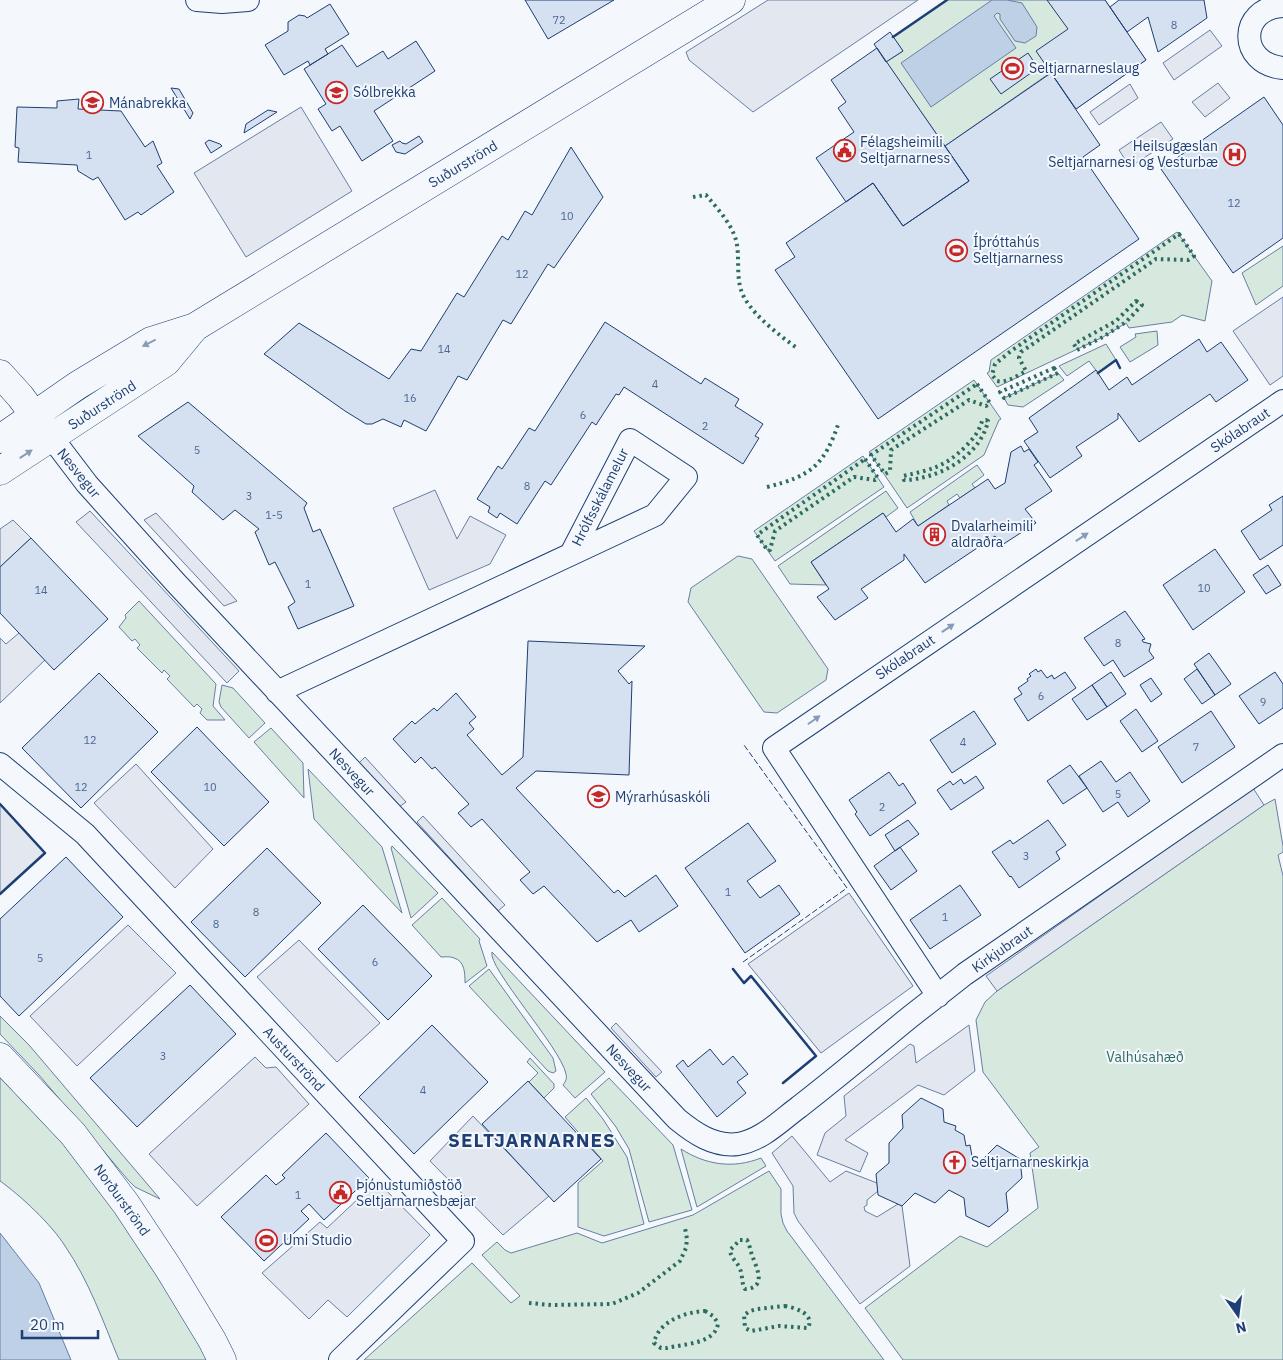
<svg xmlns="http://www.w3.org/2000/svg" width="1283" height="1360" viewBox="0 0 1283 1360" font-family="'IBM Plex Sans',sans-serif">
  <rect width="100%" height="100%" fill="#f4f7fb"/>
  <path fill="#d7e8df" stroke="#687fa3" d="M947,0H1105L1146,60L1076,109L1050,73L945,146L886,62L903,51L893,37Z
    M1177,232L1212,281L1205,321L1182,315L1172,322L1129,328L1126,323L1103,337L997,387L987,373L989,372L991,360Z
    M1283,246V286L1256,305L1242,273Z
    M1157,331L1158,345L1130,362L1120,347L1136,337L1135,334Z
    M1106,344L1116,360L1098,373L1089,361L1067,376L1059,366Z
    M1058,373L1064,380L1023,407L1008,405L1004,398Z
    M974,380L1001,419L999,420L984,455L907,508L869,452Z
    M863,456L884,487L775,561L754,531Z
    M977,465L984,475L972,484L975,488L960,498L957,494L947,501L949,505L918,526L910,512Z
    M886,491L898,508L886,517L883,513L811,562L826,585L790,584L778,566Z
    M738,556L752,559L828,669L826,680L777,713L764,712L688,602L691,588Z
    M139,601L216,684L213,706L225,720H207L200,713L202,709L197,704L194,707L167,679L170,676L164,670L162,673L137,648L140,645L135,639L132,641L119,627L126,618L125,615Z
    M222,685L233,688L265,723L249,738L221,707L219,702Z
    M271,728L303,763L304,798L254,742Z
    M308,769L382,847L402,913L314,819Z
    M1275,799L1283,846V852L1278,855L1283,876V1360H903L865,1308L960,1236L987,1247L1038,1208L1030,1153L1039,1147L983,1072L976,1020L985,1002L997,991L1264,805Z
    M392,846L438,893L411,918L391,848Z
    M442,898L480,939L479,941L487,966L465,983C465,974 465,961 454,958C450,956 445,957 441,957L412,925Z
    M492,952L605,1072L575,1098L563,1085C566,1081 567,1078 566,1074C561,1048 487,967 492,952Z
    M489,969L553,1058L556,1071L553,1073L548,1071L469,986Z
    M0,1016L29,1045L160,1199L135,1187L129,1181L39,1075L0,1034Z
    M530,1058L554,1084V1088L544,1098L529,1082L538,1073L527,1062Z
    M0,1073C20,1096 42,1118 61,1141C117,1209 167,1282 207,1360H119C103,1321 89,1281 65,1246C52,1225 20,1195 0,1181Z
    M609,1078L673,1145L692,1210L649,1222L629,1149L616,1127L591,1094Z
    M586,1098L603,1119L627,1157L644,1224L604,1236L578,1227V1183L603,1161L565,1117Z
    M681,1149C706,1165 733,1169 761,1158L766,1166L697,1207Z
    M769,1171L781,1189V1214L783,1223L787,1231L884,1360H364L472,1263L511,1303L520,1296L482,1255L497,1242L505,1250L511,1253L577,1233L602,1243L693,1215Z"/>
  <path fill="#e3e8f0" stroke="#687fa3" d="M768,0H918L753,112L689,60L686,52Z
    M1210,30L1222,46L1174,80L1163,63Z
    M1218,83L1230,98L1205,117L1192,102Z
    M1130,84L1138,98L1099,125L1090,112Z
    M301,107L352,191L246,257L194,173Z
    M1161,122L1173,139L1130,167L1119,150Z
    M1283,297V376L1270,385L1233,331Z
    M435,490L457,539L470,516L506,535L490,564L429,590L393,508Z
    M90,511L239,671L227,683L76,522Z
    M156,513L237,601L224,606L144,520Z
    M13,520L31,538L0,567V529Z
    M19,633L45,660L0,703V638L6,644Z
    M365,757L406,802L399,807L359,763Z
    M136,764L213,849L175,888L94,803Z
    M1253,788L1264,805L997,991L986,976Z
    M0,804L45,853L0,894Z
    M423,816L505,905L498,911L417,822Z
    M849,893L913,986L821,1053L748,964Z
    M128,925L176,973L77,1066L30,1016Z
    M299,940L380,1023L337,1062L257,977Z
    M616,1023L662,1072L656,1077L611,1028Z
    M969,1025L975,1071L944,1095L918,1085L845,1140L868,1153L860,1172L817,1155L825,1133L846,1116L844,1096L910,1044L914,1046L916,1063Z
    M255,1057L266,1068L276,1067L309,1104L197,1206L149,1154Z
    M473,1116L549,1196L503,1235L430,1161Z
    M792,1136L830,1182L846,1171L877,1183L878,1191L867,1200V1205L864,1207L865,1211L877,1217L898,1204L902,1206L910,1266L860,1304L798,1221L794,1213L793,1186L772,1153Z
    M377,1181L430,1235L347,1317L328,1300L309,1319L262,1273L320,1222L327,1228Z"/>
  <path fill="#bed0e5" stroke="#687fa3" d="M992,0H1007L1022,3L1037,27L1036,36L1025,43L1015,41L1000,19V14L997,13L994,16L1016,48L931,107L901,63Z
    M0,1233L39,1283L71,1360H0Z"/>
  <path fill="#d5e0f0" stroke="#1d3f73" d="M525,0H614L548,39Z
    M1047,0H1105L1146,60L1076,109L1036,51L1068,29Z
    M1119,0H1204L1207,18L1158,52L1148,17L1127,32L1110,7Z
    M330,4L349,34L325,49L328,54L310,65L308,61L284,75L265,45L288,31V22L299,15L305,16L307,18Z
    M890,32L903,51L886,62L874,44Z
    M416,41L435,71L374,111L393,141L362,161L340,126L332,131L318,109L326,104L304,69L342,45L357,67L383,51L388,59Z
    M877,48L969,181L903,226L873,183L846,202L816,158L854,132L838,108L846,102L831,80Z
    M1028,53L1038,68L1001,94L990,79Z
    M1051,73L1100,145L1083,157L1139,239L878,419L775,270L795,257L786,243L873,183L903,226L969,181L945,146Z
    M171,88L179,89L193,113L190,119Z
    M1264,97L1283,125V238L1233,273L1161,169Z
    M79,99L78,109L121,111L145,147L153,141L162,163L157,166L174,192L141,215L138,212L125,220L98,177L93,180L78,171L77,165L18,162L19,148L15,147L17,107L57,108V101Z
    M268,110L277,112L244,133L246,124Z
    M419,136L423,142L405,154L396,152L392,145L400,141L402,143L406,144Z
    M209,140L220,144L222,146L211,153L205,143Z
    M571,147L603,197L554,268L548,264L511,324L503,320L467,380L458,376L426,431L404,420L401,427L383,419L372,424H366L345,411L264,354L299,323L389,379L411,349L421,351L457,293L464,297L502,236L508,240L525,211L532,215Z
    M605,322L701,384L705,378L739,399L735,406L763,424L755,436L759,438L743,464L624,387L619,395L616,394L596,425L592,422L551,485L545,481L517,524L500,513L497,518L488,512L490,507L477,499L498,466L502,469L529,428L535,431Z
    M1199,339L1207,352L1221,342L1248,380L1216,402L1210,394L1139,442L1118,413V419L1076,447L1082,456L1050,478L1024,441L1038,432L1029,418L1096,370L1109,390L1127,377L1132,385Z
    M188,402L307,503L304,508L313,532L320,529L354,606L298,629L288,607L295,602L275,562L269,565L255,532L259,529L235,510L223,520L192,492L194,486L138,436Z
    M1021,446L1024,452L1029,449L1038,462L1034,465L1052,491L1025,509L1036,523L1002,545L995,536L925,583L904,554V560L861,589L868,598L835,620L817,597L829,589L811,562L883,513L896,532L913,519L918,526L988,479L995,489L1005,483L1011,452Z
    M1283,496V545L1260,560L1241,531L1272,510L1269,505Z
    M31,538L108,619L54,670L0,613V567Z
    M1215,549L1245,592L1193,630L1163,585Z
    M1268,565L1281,585L1266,594L1253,575Z
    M1125,611L1145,639L1142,640L1143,642L1151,644L1149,651L1154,658L1124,677L1113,660L1104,666L1084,638Z
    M528,641L645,646L618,671L629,684L632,681L629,775L536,771L516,788L614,893L618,890L625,897L656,875L678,906L639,932L631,920L597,942L544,886L533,894L520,880L530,872L482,819L471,827L458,813L469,804L435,767L432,769L421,757L415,763L393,739L412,721L415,724L434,708L437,711L456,693L476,717L469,723L474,729L467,735L502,775L523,757Z
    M1209,653L1231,684L1215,695L1194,664Z
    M1036,669L1038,672L1041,670L1047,678L1052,675L1054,679L1065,672L1076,688L1028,721L1014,699L1022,694L1018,688L1028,681L1027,679L1031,676L1029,674Z
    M1197,669L1215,695L1202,704L1184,679Z
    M1111,672L1126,694L1107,707L1092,685Z
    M1275,672L1283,684V708L1259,724L1239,696Z
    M99,673L158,732L81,808L22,748Z
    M1151,678L1162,694L1151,702L1140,685Z
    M1092,685L1107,707L1087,720L1072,699Z
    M1136,709L1158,741L1142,752L1120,721Z
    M974,711L996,744L952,773L930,740Z
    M1211,711L1235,747L1182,783L1158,747Z
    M197,727L269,802L224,846L151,772Z
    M1101,761L1116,782L1130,772L1150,801L1128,817L1118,802L1103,812L1079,776Z
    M1070,765L1087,788L1063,804L1047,781Z
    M889,772L899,786L903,783L916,803L870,836L855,814L857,812L849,800Z
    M976,776L984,788L951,810L937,790L950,781L953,785L961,779L964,784Z
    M908,820L919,834L895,851L885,835Z
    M1048,820L1066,845L1056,852L1060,859L1019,888L1011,876L1010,877L992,852L1010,840L1013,844Z
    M748,823L776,861L747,881L760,898L779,885L800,914L745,953L685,868Z
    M900,847L917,871L891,890L874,866Z
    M267,848L321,903L245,977L191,922Z
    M66,857L123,917L19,1016L0,996V919Z
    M960,885L981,915L930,949L910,920Z
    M363,905L432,976L388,1020L318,949Z
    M190,985L236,1034L137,1127L90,1078Z
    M432,1025L488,1082L414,1154L359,1097Z
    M710,1049L723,1065L733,1056L748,1074L737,1082L746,1093L717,1117L676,1066L683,1060L688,1067Z
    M528,1081L601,1159L554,1202L482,1124Z
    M921,1098L943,1109L944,1122L956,1126L955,1130L964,1135L966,1146L970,1145L972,1156L981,1161L997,1145L1020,1159L1022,1178L1006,1193L1008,1211L989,1227L966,1216L964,1198L949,1190L935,1203L915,1193L902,1206L878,1195L876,1174L889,1163V1143L903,1128L902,1115Z
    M326,1133L369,1178L324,1220L309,1204L301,1211L309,1219L264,1261L221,1217L266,1175L276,1185L285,1178L282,1175Z"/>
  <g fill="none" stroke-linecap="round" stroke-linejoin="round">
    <defs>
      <path id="minor" d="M197,0L222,2L248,0
        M1283,6C1238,8 1238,64 1283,68
        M52,438L87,484L176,583L677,1119C694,1133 714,1147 738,1144C762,1140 780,1121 799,1107C835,1079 870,1050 905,1021C925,1005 945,990 965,974L1283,755
        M277,692L655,515L686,477L630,440L571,554
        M0,764L85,834L463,1241L340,1360
        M938,996L774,748L1283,401"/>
      <path id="tertiary" d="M0,374L20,396L46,431
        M0,439L78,385L151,341L195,327L731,0
        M0,471L166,362L195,327
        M0,1057L73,1134L126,1204L169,1269L212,1340L222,1360"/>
    </defs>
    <use href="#minor" stroke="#1d3f73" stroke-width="24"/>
    <use href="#tertiary" stroke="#1d3f73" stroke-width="29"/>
    <use href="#minor" stroke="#f4f7fb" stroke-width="22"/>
    <use href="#tertiary" stroke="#f4f7fb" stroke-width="28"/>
    <path stroke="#2c6c60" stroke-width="4" stroke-dasharray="2.5 4" stroke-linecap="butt" d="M693,197L706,195C717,208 731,223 736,240C740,256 736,274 741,290C748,312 779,335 797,348
      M1179,234L1194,256L1188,260L1156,259L1021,352L1019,358L1026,371C1017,376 1007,383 997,381L992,375L995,364L1011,351Z
      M1136,301L1142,305L1126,322L1103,337L1077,350L1074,344L1116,321Z
      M1054,368L1058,373L1004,398L1000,392Z
      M977,384L990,403L986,406L969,400L891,450L890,471L885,474L871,455Z
      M986,420L988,421C980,457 938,479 904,480L903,476C930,470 945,467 965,447C973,439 979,432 982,421Z
      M865,459L878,478L875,480L854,477L775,531L770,550L768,551L757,535Z
      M767,487C811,476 824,466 839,422
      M740,1240H747C750,1245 750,1250 752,1255C756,1267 768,1288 745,1289C741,1282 743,1276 740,1269C737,1261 731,1259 730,1250Z
      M529,1303L551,1305L612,1304L638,1293L680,1261L686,1248L687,1239L685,1228
      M785,1306C796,1308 815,1314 808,1328L779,1326L751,1331L745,1328L744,1315L750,1311L757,1309Z
      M705,1311L713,1316L718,1323C716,1344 683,1344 667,1348H661L654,1343C658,1321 686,1312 705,1311Z"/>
    <path stroke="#1d3f73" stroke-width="1" stroke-dasharray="6 2.5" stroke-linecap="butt" d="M743,962L847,888L744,745"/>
    <path stroke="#1d3f73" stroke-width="2.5" d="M893,37L947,0
      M1098,373L1116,360L1120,368
      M0,804L45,853L0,894
      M733,969L744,983L751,976L816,1056L783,1083"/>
  </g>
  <defs><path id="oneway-solid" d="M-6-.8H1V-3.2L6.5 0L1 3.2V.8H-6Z" transform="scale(1.25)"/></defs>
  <g fill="#889bb7">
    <use href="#oneway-solid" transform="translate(149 343) rotate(153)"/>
    <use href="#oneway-solid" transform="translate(26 454) rotate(-33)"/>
    <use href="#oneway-solid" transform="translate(1082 537) rotate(-34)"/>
    <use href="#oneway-solid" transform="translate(948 628) rotate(-34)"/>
    <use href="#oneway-solid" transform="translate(814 720) rotate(-35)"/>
  </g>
  <defs>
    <symbol id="stadium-ring" viewBox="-11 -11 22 22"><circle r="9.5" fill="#f4f7fb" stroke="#c62828" stroke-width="1.5"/><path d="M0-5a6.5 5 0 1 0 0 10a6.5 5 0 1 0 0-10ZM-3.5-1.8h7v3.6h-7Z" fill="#c62828"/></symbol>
    <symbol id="school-ring" viewBox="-11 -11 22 22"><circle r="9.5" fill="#f4f7fb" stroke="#c62828" stroke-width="1.5"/><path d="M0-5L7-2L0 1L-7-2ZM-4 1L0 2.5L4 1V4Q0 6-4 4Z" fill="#c62828"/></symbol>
    <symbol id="civic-ring" viewBox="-11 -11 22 22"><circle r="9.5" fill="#f4f7fb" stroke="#c62828" stroke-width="1.5"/><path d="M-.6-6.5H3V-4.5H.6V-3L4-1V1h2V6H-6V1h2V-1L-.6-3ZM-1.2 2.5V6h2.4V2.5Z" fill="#c62828"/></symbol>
    <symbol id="hospital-ring" viewBox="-11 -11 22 22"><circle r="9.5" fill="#f4f7fb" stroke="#c62828" stroke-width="1.5"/><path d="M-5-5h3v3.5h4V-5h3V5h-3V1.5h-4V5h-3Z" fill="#c62828"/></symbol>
    <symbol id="building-ring" viewBox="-11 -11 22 22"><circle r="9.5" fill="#f4f7fb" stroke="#c62828" stroke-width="1.5"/><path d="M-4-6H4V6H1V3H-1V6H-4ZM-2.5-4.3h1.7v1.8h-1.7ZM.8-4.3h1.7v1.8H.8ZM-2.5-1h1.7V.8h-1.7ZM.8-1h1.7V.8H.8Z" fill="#c62828"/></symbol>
    <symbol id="church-ring" viewBox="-11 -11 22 22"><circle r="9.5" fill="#f4f7fb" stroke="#c62828" stroke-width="1.5"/><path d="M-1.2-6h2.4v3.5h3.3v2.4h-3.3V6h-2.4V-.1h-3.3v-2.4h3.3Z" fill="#c62828"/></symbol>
  </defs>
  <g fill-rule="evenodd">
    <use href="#stadium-ring" x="1000" y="56" width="25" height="25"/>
    <use href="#school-ring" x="324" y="80" width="25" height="25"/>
    <use href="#school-ring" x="80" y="90" width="25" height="25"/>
    <use href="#civic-ring" x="832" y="138" width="25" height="25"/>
    <use href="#hospital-ring" x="1222" y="142" width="25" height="25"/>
    <use href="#stadium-ring" x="944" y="238" width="25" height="25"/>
    <use href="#building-ring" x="922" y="522" width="25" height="25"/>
    <use href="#school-ring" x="586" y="784" width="25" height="25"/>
    <use href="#church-ring" x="942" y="1150" width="25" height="25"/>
    <use href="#civic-ring" x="328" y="1180" width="25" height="25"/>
    <use href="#stadium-ring" x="254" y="1228" width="25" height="25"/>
  </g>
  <g text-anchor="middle" stroke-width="4" stroke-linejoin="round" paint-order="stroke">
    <g font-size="11" fill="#4b6792">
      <text x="559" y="24">72</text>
      <text x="1174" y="29">8</text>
      <text x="89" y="159">1</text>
      <text x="1234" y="207">12</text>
      <text x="567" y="220">10</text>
      <text x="522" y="278">12</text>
      <text x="444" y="353">14</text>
      <text x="655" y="388">4</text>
      <text x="410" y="402">16</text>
      <text x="583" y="419">6</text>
      <text x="705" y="430">2</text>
      <text x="197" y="454">5</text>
      <text x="527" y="490">8</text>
      <text x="249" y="500">3</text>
      <text x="274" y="519">1-5</text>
      <text x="308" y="588">1</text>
      <text x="1204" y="592">10</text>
      <text x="41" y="594">14</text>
      <text x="1118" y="647">8</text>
      <text x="1041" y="700">6</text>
      <text x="1263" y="706">9</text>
      <text x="90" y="744">12</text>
      <text x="963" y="746">4</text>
      <text x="1196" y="751">7</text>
      <text x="81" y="791">12</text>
      <text x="210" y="791">10</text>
      <text x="1118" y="798">5</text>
      <text x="882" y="811">2</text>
      <text x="1026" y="860">3</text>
      <text x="728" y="896">1</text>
      <text x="256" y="916">8</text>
      <text x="945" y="921">1</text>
      <text x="216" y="928">8</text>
      <text x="40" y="962">5</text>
      <text x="375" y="966">6</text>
      <text x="163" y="1060">3</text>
      <text x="423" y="1094">4</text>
      <text x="298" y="1199">1</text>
    </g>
    <g font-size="14" fill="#1d3f73" stroke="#f4f7fb" text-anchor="start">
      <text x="1029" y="73">Seltjarnarneslaug</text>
      <text x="353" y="97">Sólbrekka</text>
      <text x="109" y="108">Mánabrekka</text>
      <text x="860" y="147">Félagsheimili<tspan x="860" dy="16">Seltjarnarness</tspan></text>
      <text x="1218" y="151" text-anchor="end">Heilsugæslan<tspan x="1218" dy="16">Seltjarnarnesi og Vesturbæ</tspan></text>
      <text x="973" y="247">Íþróttahús<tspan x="973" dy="16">Seltjarnarness</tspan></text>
      <text x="951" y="531">Dvalarheimili<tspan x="951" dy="16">aldraðra</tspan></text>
      <text x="615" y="802">Mýrarhúsaskóli</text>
      <text x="971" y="1167">Seltjarnarneskirkja</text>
      <text x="356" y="1190">Þjónustumiðstöð<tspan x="356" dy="16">Seltjarnarnesbæjar</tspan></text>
      <text x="283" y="1245">Umi Studio</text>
    </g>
    <g font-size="14" fill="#1d3f73" stroke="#f4f7fb">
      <text transform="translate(463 164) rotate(-31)" y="5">Suðurströnd</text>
      <text transform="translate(102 405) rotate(-33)" y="5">Suðurströnd</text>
      <text transform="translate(1240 430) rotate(-34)" y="5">Skólabraut</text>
      <text transform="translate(79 473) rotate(51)" y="5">Nesvegur</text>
      <text transform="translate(600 497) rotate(-63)" y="5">Hrólfsskálamelur</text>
      <text transform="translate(905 657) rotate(-34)" y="5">Skólabraut</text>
      <text transform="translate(352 772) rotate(47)" y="5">Nesvegur</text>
      <text transform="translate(1002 949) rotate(-35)" y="5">Kirkjubraut</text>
      <text transform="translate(294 1059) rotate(47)" y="5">Austurströnd</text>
      <text transform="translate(629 1068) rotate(47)" y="5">Nesvegur</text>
      <text transform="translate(122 1200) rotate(54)" y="5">Norðurströnd</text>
    </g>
    <g font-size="14" fill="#2c6c60" stroke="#f4f7fb">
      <text x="1145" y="1062">Valhúsahæð</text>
    </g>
    <g font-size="19" font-weight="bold" letter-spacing="1" fill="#1d3f73" stroke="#f4f7fb">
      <text x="532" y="1147">SELTJARNARNES</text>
    </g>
  </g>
  <g transform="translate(1238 1315) rotate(166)" stroke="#f4f7fb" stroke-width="4" paint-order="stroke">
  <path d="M0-4L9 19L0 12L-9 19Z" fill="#1d3f73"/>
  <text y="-8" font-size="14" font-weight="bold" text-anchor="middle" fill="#1d3f73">N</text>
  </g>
  <path d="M22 1330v8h76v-8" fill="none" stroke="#1d3f73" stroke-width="2.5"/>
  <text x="30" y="1330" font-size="15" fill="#1d3f73" stroke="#f4f7fb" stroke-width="4" paint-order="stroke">20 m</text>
</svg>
